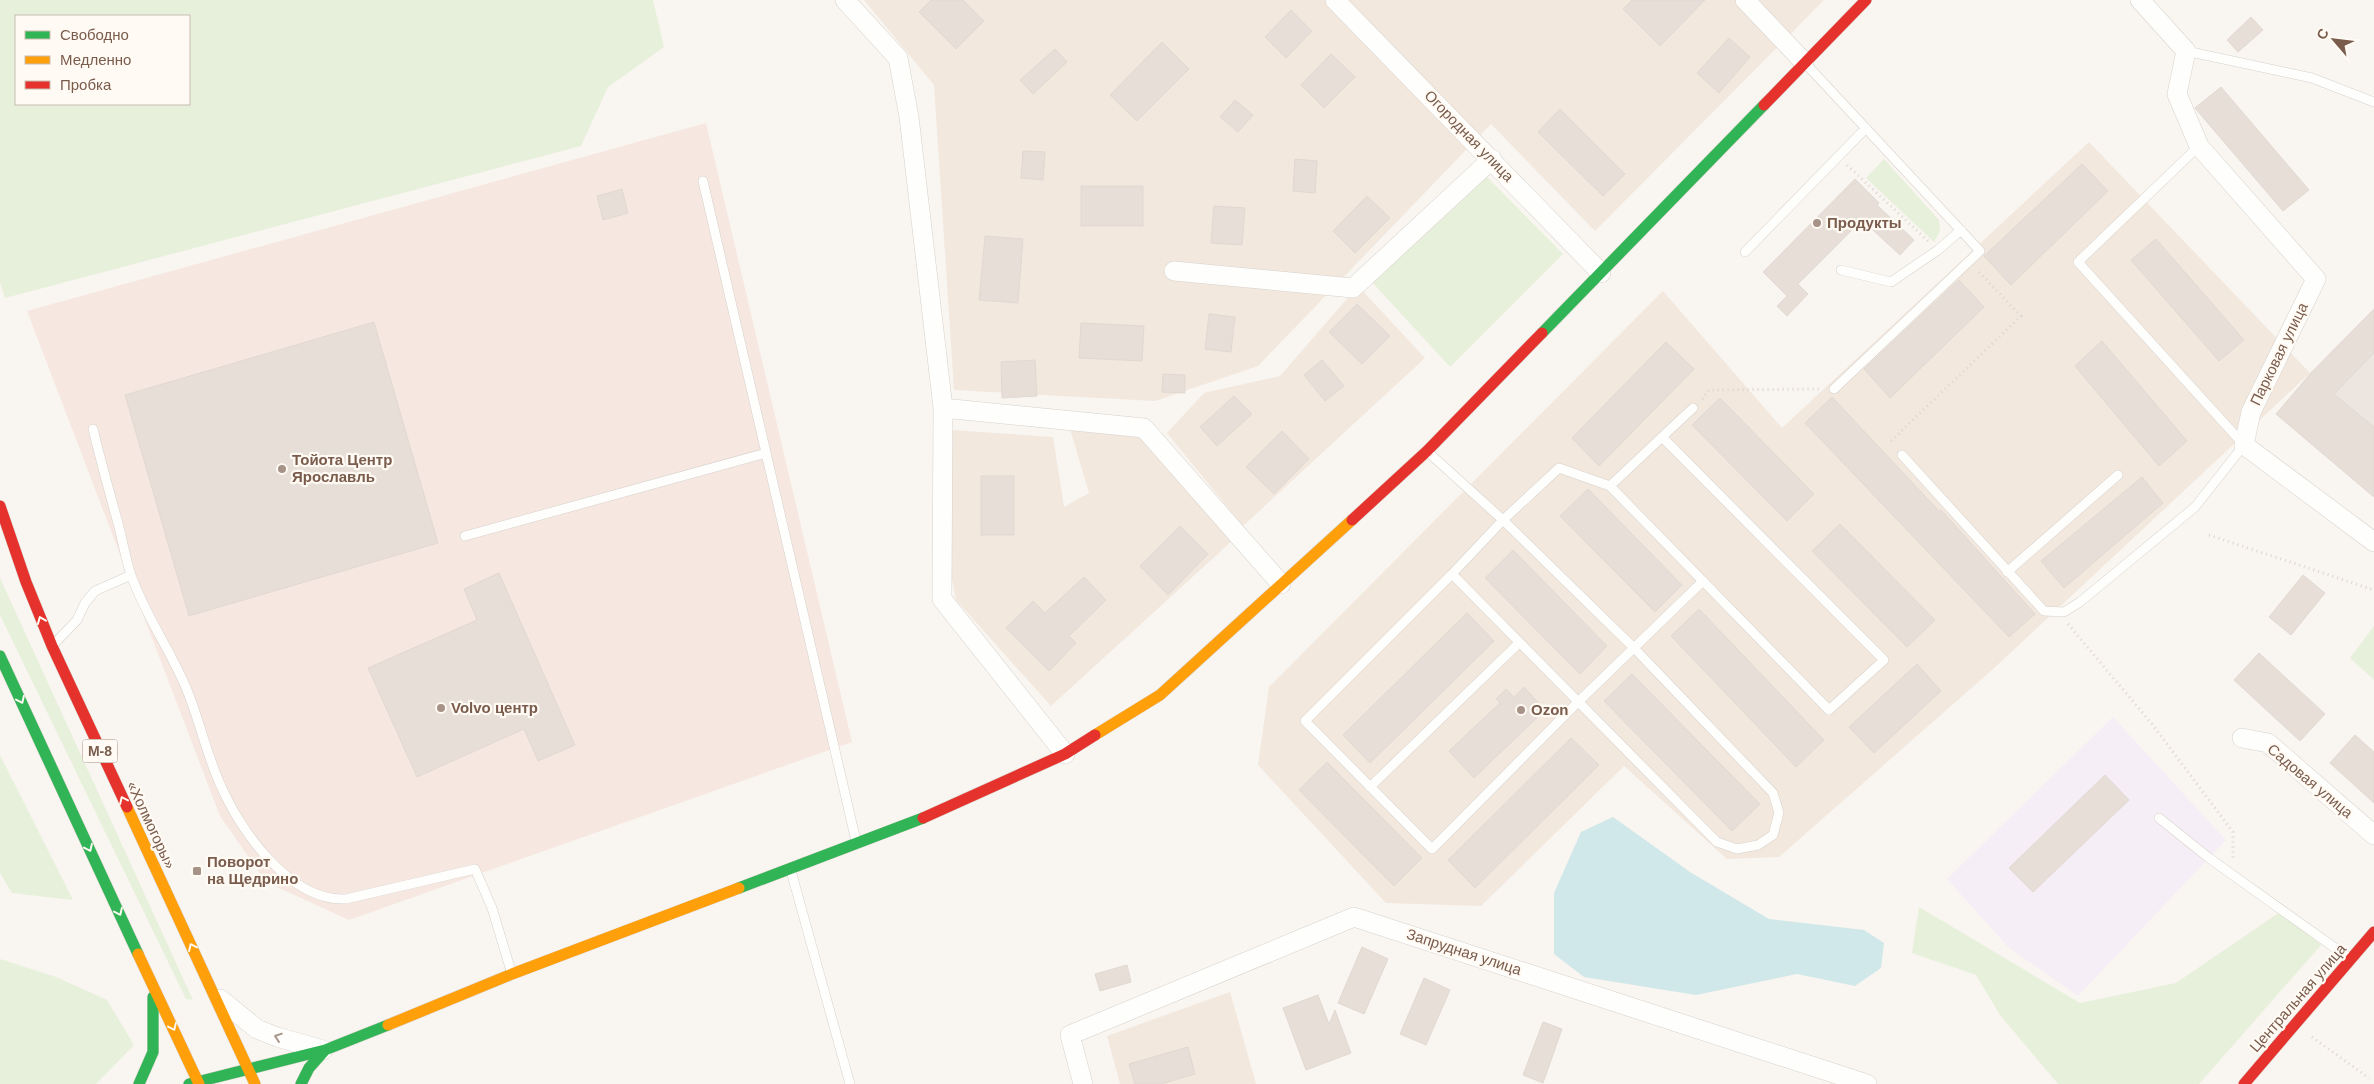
<svg xmlns="http://www.w3.org/2000/svg" width="2374" height="1084" viewBox="0 0 2374 1084" font-family="Arial,sans-serif">
  <rect width="100%" height="100%" fill="#f9f5f0"/>
  <path fill="#f2e8de" d="M864,0H1824L1595,231L1491,124L1258,366L1155,401L954,390L934,85Z
    M2089,142L2310,373L1992,670L1779,857L1727,859L1624,766L1481,906L1386,903L1258,765L1269,687L1663,291L1782,428Z
    M1358,286L1425,358L1243,526L1167,433L1204,393L1280,376Z
    M1068,422L1139,433L1232,541L1051,706L956,600L950,569L951,430L1053,437L1064,507L1089,493Z
    M1230,992L1256,1084H1120L1107,1036Z"/>
  <path fill="#f6e8e1" d="M706,123L852,742L349,920L266,882L220,816L27,311Z"/>
  <path fill="#ede5e0" d="M2374,309V497L2276,414L2310,373Z"/>
  <path fill="#f6eef6" d="M2113,717L2226,840L2078,996L2008,947L1947,879Z"/>
  <path fill="#e7f0db" fill-rule="evenodd" d="M0,0H653L664,47L608,87L581,146L5,298L0,282ZM16,16H189V104H16Z
    M1884,159L1939,220L1940,231L1934,242L1866,178Z
    M1484,174L1563,254L1450,367L1372,282Z
    M0,578L193,1000L186,999L0,615Z
    M2374,626V680L2350,658Z
    M0,755L73,900L12,893L0,873Z
    M1919,907L2080,1003L2176,983L2280,912L2321,945L2199,1084H2058L2000,1015L1976,975L1912,953Z
    M0,959L56,977L107,1000L134,1045L96,1084H0Z"/>
  <path fill="#d0e8ea" d="M1613,817L1690,872L1769,919L1864,930L1884,943L1881,968L1855,986L1797,974L1696,995L1584,977L1554,954V893L1581,832Z"/>
  <path fill="#e6ded7" stroke="#e2d8d2" d="M931,0H963L984,21L956,49L919,12Z
    M1632,0H1705L1660,46L1623,9Z
    M1291,10L1312,31L1286,58L1265,37Z
    M2251,17L2263,30L2238,52L2227,40Z
    M1729,38L1750,57L1719,93L1697,73Z
    M1162,42L1189,69L1137,121L1110,95Z
    M1055,49L1067,62L1033,94L1020,80Z
    M1331,54L1355,77L1324,108L1301,85Z
    M2221,87L2309,190L2283,211L2195,108Z
    M1235,100L1253,115L1238,132L1220,117Z
    M1560,109L1625,174L1603,196L1538,132Z
    M1023,151L1045,152L1043,180L1021,178Z
    M1295,159L1317,161L1315,193L1293,191Z
    M2082,164L2108,191L2011,285L1984,256Z
    M1855,179L1879,203L1877,205L1914,240L1900,255L1862,220L1798,284L1808,294L1787,316L1777,306L1787,296L1763,272Z
    M1081,186H1143V226H1081Z
    M622,189L628,213L603,220L597,196Z
    M1367,196L1390,218L1355,253L1333,231Z
    M1214,206L1245,208L1242,245L1211,243Z
    M985,236L1023,239L1018,303L979,300Z
    M2156,239L2244,340L2219,361L2131,260Z
    M1959,280L1984,307L1890,398L1864,369Z
    M1357,304L1390,336L1362,364L1329,332Z
    M2374,309V353L2334,394L2374,427V497L2276,414L2313,371Z
    M1209,314L1235,317L1231,352L1205,349Z
    M374,322L438,543L189,616L125,395Z
    M1081,323L1144,326L1142,361L1079,358Z
    M2102,341L2187,441L2159,466L2075,366Z
    M1666,342L1694,369L1599,466L1572,438Z
    M1035,360L1037,396L1002,398L1001,362Z
    M1322,360L1344,386L1325,401L1304,375Z
    M1163,374L1185,375V393L1162,392Z
    M1234,396L1252,414L1217,446L1200,427Z
    M1832,397L1939,511L1941,510L2035,614L2009,637L1805,423Z
    M1720,398L1814,494L1787,521L1692,425Z
    M1282,431L1309,459L1274,494L1246,467Z
    M981,476H1014V535H981Z
    M2142,477L2163,503L2064,588L2041,561Z
    M1588,489L1682,585L1655,612L1560,516Z
    M1840,524L1935,620L1907,647L1812,551Z
    M1180,526L1208,554L1168,595L1140,566Z
    M1513,550L1607,646L1580,674L1485,578Z
    M499,573L575,745L538,761L524,729L417,777L368,668L477,620L464,589Z
    M2303,575L2325,593L2291,635L2269,617Z
    M1084,577L1106,600L1069,636L1076,643L1049,671L1006,628L1033,601L1045,613Z
    M1699,609L1824,740L1796,767L1671,636Z
    M1467,613L1494,641L1370,763L1343,735Z
    M2259,653L2325,714L2300,741L2234,680Z
    M1917,664L1941,691L1874,753L1849,727Z
    M1632,674L1760,804L1732,831L1604,701Z
    M1524,687L1545,710L1474,778L1449,751L1500,703L1496,699L1506,689L1514,697Z
    M2355,735L2374,752V803L2330,763Z
    M1571,738L1599,765L1475,888L1448,860Z
    M1327,762L1422,858L1394,886L1299,790Z
    M2105,775L2129,800L2033,892L2009,868Z
    M1362,947L1388,959L1364,1014L1338,1003Z
    M1127,965L1131,982L1100,991L1095,974Z
    M1424,978L1450,990L1426,1045L1400,1034Z
    M1318,995L1329,1024L1335,1010L1351,1053L1306,1070L1283,1008Z
    M1543,1022L1562,1029L1543,1083L1523,1075Z
    M1188,1047L1195,1074L1161,1084H1135L1129,1064Z"/>
  <g fill="none" stroke-linecap="round" stroke-linejoin="round">
    <defs>
      <path id="lane" d="M2186,51L2312,78L2374,102
        M1806,64L1980,251L1834,389
        M703,181L856,841
        M1745,252L1866,128
        M1841,270L1891,282L1938,250L1961,230
        M93,429C101,462 110,494 119,527C123,543 126,560 131,575C145,615 171,651 187,690C200,722 207,756 221,786C241,832 291,902 346,899L475,869L492,908L511,971
        M1662,437L1693,408
        M1429,453L1503,520L1559,468L1610,486L1662,437L1884,660L1829,710L1610,486
        M1902,455L2044,611L2064,612L2080,602L2195,507L2244,445L2078,262L2199,146
        M1503,520L1634,648L1773,793L1779,813L1773,835L1758,845L1737,849L1717,842L1452,574Z
        M465,536L766,453
        M2007,572L2118,475
        M1452,574L1305,721L1432,849L1577,703L1703,581
        M55,643L77,620L85,603L95,591L131,575
        M1370,787L1519,643
        M2159,818L2209,858L2349,958
        M791,871L850,1084"/>
      <path id="street" d="M845,0L898,58L909,117L943,408L942,599L1065,754
        M1335,0L1601,273
        M1745,0L1804,62
        M2140,0L2186,51L2177,94L2199,146L2316,279L2251,412L2244,445L2374,542
        M1174,271L1353,288L1492,159
        M943,408L1144,428L1281,584
        M2242,738L2268,743L2374,835
        M220,999L257,1029L277,1037L323,1050
        M1083,1084L1070,1035L1354,917L1867,1084"/>
      <path id="fast" d="M1542,333L1764,105
        M0,656L138,954
        M739,888L923,818
        M139,1084L153,1052V997
        M189,1084L325,1050L388,1025
        M301,1084L309,1068L325,1050"/>
      <path id="slow" d="M1095,735L1160,695L1352,520
        M127,807L255,1084
        M138,954L199,1084
        M388,1025L512,974L739,888"/>
      <path id="jam" d="M1764,105L1866,0
        M0,506L26,582L52,646L127,807
        M1352,520L1427,451L1542,333
        M923,818L1065,754L1095,735
        M2244,1084L2374,932"/>
    </defs>
    <use href="#lane" stroke="#d7d1cb" stroke-width="10"/>
    <use href="#street" stroke="#d7d1cb" stroke-width="20"/>
    <use href="#fast" stroke="#d9d2cb" stroke-width="12"/>
    <use href="#slow" stroke="#d9d2cb" stroke-width="12"/>
    <use href="#jam" stroke="#d9d2cb" stroke-width="12"/>
    <path stroke="#dcd5d0" stroke-width="3" stroke-dasharray="1 4" stroke-linecap="butt" d="M1847,165L1928,241
      M1702,399L1709,390L1821,389
      M1891,441L2021,316L1977,270
      M2209,535L2374,590
      M2068,624L2152,724L2233,832V861
      M2312,1037L2369,1078"/>
    <use href="#lane" stroke="#fefefd" stroke-width="9"/>
    <use href="#street" stroke="#fefefd" stroke-width="19"/>
    <use href="#fast" stroke="#30b455" stroke-width="11"/>
    <use href="#slow" stroke="#ff9f0a" stroke-width="11"/>
    <use href="#jam" stroke="#e5322d" stroke-width="11"/>
  </g>
  <defs><path id="oneway-chevron" d="M-2-3.5L2.5 0L-2 3.5" fill="none" stroke-width="1.6" stroke-linecap="round" stroke-linejoin="round" transform="scale(1.25)"/></defs>
  <g stroke="#fffaf3">
    <use href="#oneway-chevron" transform="translate(41 620) rotate(-112)"/>
    <use href="#oneway-chevron" transform="translate(21 700) rotate(65)"/>
    <use href="#oneway-chevron" transform="translate(123 800) rotate(-115)"/>
    <use href="#oneway-chevron" transform="translate(89 848) rotate(65)"/>
    <use href="#oneway-chevron" transform="translate(119 912) rotate(65)"/>
    <use href="#oneway-chevron" transform="translate(192 947) rotate(-115)"/>
    <use href="#oneway-chevron" transform="translate(173 1027) rotate(65)"/>
  </g>
  <use stroke="#a8958b" href="#oneway-chevron" transform="translate(278 1037) rotate(-161)"/>
  <g fill="#a69286" stroke="#fffaf3" stroke-width="2">
    <circle cx="1817" cy="223" r="5"/>
    <circle cx="282" cy="469" r="5"/>
    <circle cx="441" cy="708" r="5"/>
    <circle cx="1521" cy="710" r="5"/>
    <rect x="192" y="866" width="10" height="10" rx="2.5"/>
  </g>
  <g text-anchor="middle" stroke-width="4.5" stroke-linejoin="round" paint-order="stroke">
    <rect fill="#fffaf3" stroke="#a28b7f" stroke-width="1" x="82.5" y="739.5" width="35" height="23" rx="4"/>
    <g font-size="14" font-weight="bold" fill="#7a5c4d">
      <text x="100" y="756">М-8</text>
    </g>
    <g font-size="15" fill="#7a5c4d" stroke="#fffaf3">
      <text transform="translate(1469 136) rotate(46)" y="5">Огородная улица</text>
      <text transform="translate(2279 354) rotate(-64)" y="5">Парковая улица</text>
      <text transform="translate(2310 781) rotate(40)" y="5">Садовая улица</text>
      <text transform="translate(151 825) rotate(65)" y="5">«Холмогоры»</text>
      <text transform="translate(1464 952) rotate(18)" y="5">Запрудная улица</text>
      <text transform="translate(2298 998) rotate(-49)" y="5">Центральная улица</text>
    </g>
    <g font-size="15" font-weight="bold" fill="#7a5c4d" stroke="#fffaf3" text-anchor="start">
      <text x="1827" y="228">Продукты</text>
      <text x="292" y="465">Тойота Центр<tspan x="292" dy="17">Ярославль</tspan></text>
      <text x="451" y="713">Volvo центр</text>
      <text x="1531" y="715">Ozon</text>
      <text x="207" y="867">Поворот<tspan x="207" dy="17">на Щедрино</tspan></text>
    </g>
  </g>
  <rect x="15" y="15" width="175" height="90" fill="#fffaf3" stroke="#cabbb1"/>
  <rect x="25" y="31" width="25" height="8" fill="#30b455" stroke="#cabbb1"/>
  <text x="60" y="40" font-size="15" fill="#7a5c4d">Свободно</text>
  <rect x="25" y="56" width="25" height="8" fill="#ff9f0a" stroke="#cabbb1"/>
  <text x="60" y="65" font-size="15" fill="#7a5c4d">Медленно</text>
  <rect x="25" y="81" width="25" height="8" fill="#e5322d" stroke="#cabbb1"/>
  <text x="60" y="90" font-size="15" fill="#7a5c4d">Пробка</text>
  <g transform="translate(2334 40) rotate(298)" stroke="#fffaf3" stroke-width="4" paint-order="stroke">
  <path d="M0-4L9 19L0 12L-9 19Z" fill="#7a5c4d"/>
  <text y="-8" font-size="14" font-weight="bold" text-anchor="middle" fill="#7a5c4d">С</text>
  </g>
</svg>
